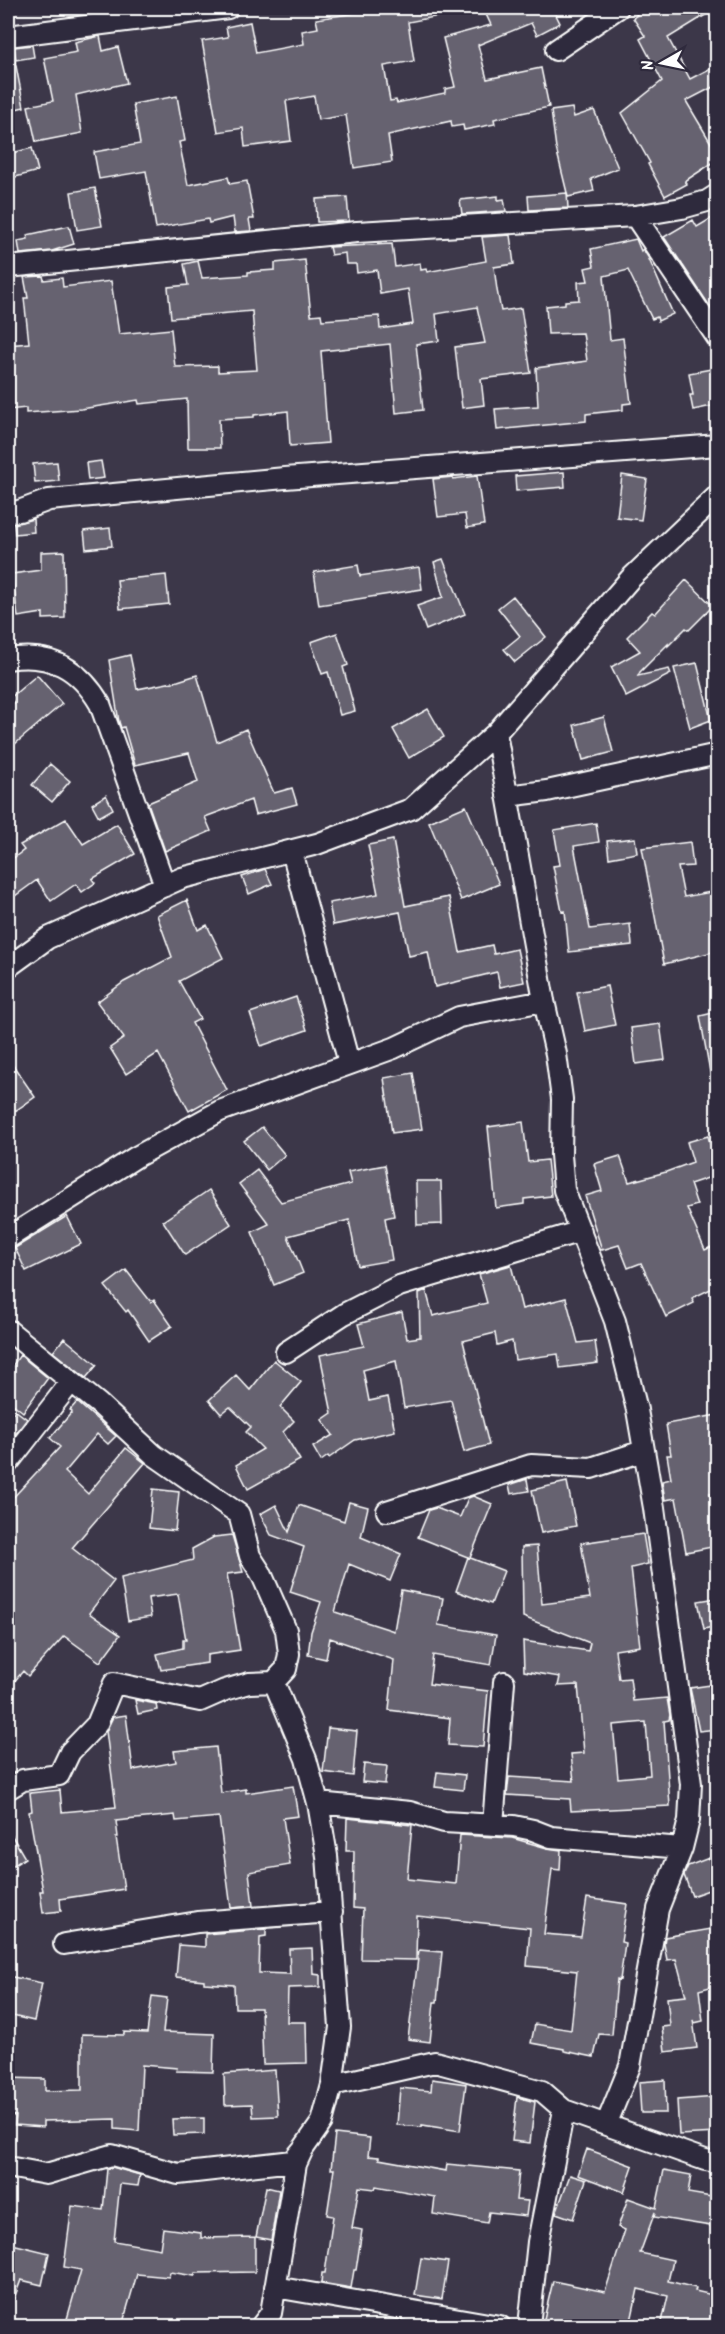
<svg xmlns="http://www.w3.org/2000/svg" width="725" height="2334" viewBox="0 0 725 2334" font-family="Kalam,sans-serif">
  <rect width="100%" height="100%" fill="#3c3749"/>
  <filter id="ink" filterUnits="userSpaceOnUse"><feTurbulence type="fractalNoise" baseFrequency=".0167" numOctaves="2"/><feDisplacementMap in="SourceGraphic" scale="12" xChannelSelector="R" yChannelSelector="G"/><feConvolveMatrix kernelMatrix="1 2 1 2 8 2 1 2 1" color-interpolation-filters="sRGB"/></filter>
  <g filter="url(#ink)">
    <path fill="#666270" stroke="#fff" stroke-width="1.5" fill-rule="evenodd" d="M388,8H445V15L408,22L414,61L384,66L390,101L396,100L397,103L445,93V89L455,87L443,38L491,25L483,8H568L555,13L560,23L537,35L531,23L478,45L487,79L541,68L549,107L494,119L495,124L464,130L463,125L452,127L451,121L388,135L392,162L354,168L346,115L318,120L314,96L286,101L291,141L245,147L243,128L218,132L202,41L228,37L226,27L250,22L256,53L304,44L302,31L318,28L316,19Z
      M632,8H717L668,38L690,79L717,65V85L686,101L717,153V160L685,181L687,184L665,196L648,164L650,163L622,113L662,81L640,39L645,36L633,18L637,15Z
      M100,36L103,51L118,47L127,83L76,95L82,133L36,142L28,106L53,101L44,58L77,52L75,42Z
      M32,45L34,57L16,60L14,47Z
      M15,61L24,107L8,111V62Z
      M177,96L185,141L179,142L188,185L228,177L230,184L247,181L254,219H249L251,231L235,232L233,217L209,223L208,219L156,228L146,171L99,179L94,152L140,144L133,104Z
      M572,108L574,117L594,110L618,168L591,179L594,191L568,197L556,148L551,111Z
      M32,148L38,171L8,179V154Z
      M95,188L102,226L77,230L71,192Z
      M567,193L568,208L529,210L528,196Z
      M498,196V200L504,199L506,211L462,214L460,200Z
      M347,197L349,221L317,222L316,199Z
      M717,215V317L664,237L693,220L697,227Z
      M69,226L74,244L52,251L20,254L18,241L28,239L27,235Z
      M510,235L514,264L494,267L497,290L501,311L521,308L531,373L481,379L484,405L462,408L455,347L485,343L477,307L436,314L439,341L416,344L423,410L396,413L390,344L321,351L328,443L290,446L288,411L254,415V417L219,419L220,448H188L187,399L139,404L138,400L81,409L26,413V408L8,410V345L29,343L24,298H28L24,277L43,276L44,280L62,278L63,287L111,281L119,334L171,329L175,367L218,366V372L257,370L252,311L171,318L168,287L188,285L184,264L198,261L202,278L248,275V272L275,270V263L305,260L311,315L321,314L322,320L379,316L380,329L413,324L408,289L380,294L377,270L357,273L356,264H346L345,253L331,255L329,247L392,244L395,267L420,263L421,270L426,269L427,272L486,261L482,237Z
      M636,239L641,251L643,249L648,257L673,314L658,321L657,317L652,319L628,270L604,276L610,340L623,338L631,403L623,404V410L586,414V421L497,430L495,409L538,406L536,368L587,361L583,333L548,334L546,306L565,304V301L579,300L578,282L588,281L585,268L594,266L591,249Z
      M717,368V405L693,410L690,395H693L689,373Z
      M101,461L104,478L88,480L86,463Z
      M57,462L59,481L35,483L33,464Z
      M564,472L565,487L516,491L515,476Z
      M622,475L647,479L641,520L617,517Z
      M477,476L484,525L467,528L465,514L438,517L433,479L453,477V479Z
      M33,519L34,532L15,534L14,524Z
      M110,528L112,546L86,549L84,531Z
      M64,551L65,618L43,619V613L18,617L12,574L41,570V552Z
      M443,559L465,614L426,630L417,606L443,597L434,562Z
      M358,565L360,576L419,567L422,589L319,605L314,572Z
      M166,575L169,604L120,609L117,580Z
      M686,580L713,606L689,630L686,628L668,646V644L640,672L638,676L669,669L671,674L626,697L611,667L640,651L627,637L652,612L655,614Z
      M513,596L546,637L515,662L504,649L520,636L498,608Z
      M337,633L348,665L343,667L355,711L340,715L328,672L322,674L311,642Z
      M130,655L137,689L178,681L197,675L217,742L246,729L274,793L292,788L297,804L255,815L251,800L205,817L211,831L165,851L148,803L198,782L189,753L135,765L124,727L121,728L119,722L109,660Z
      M697,663L711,720L690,728L674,668Z
      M37,675L62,704L8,750V708L14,703L10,698Z
      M428,709L444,737L409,758L393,729Z
      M604,717L613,752L583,760L574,725Z
      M50,764L70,781L52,802L32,785Z
      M106,795L113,809L99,817L92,804Z
      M466,806L499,884L461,900L429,822Z
      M66,819L83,844L117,824L135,854L92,879L95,883L82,892L76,884L51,901L37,880L8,901V862L24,850L20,845Z
      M596,823L599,842L574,846L590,929L630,924L632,945L569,952L565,911L562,912L553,866L560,865L554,830Z
      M635,838L637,853L609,858L607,841Z
      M393,840L405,906L449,897L460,952L492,945L494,954L517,949L524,982L500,987L497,972L435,987L428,952L409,956L400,912L333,925L329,903L378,894L368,845Z
      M690,842L693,866L678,867L684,897L717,891V951L664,964L642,848Z
      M265,869L272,884L249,894L242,877Z
      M187,900L198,930L207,925L223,958L179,981L200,1019L192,1023L227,1090L189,1111L158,1053L126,1074L110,1048L124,1038L97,1002L124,982L172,957L157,915Z
      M607,986L615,1025L585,1031L577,992Z
      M296,997L307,1030L261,1046L250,1013Z
      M717,1012V1071L710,1072L700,1016Z
      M660,1024L665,1060L636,1064L631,1028Z
      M8,1058L35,1097L8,1116Z
      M413,1073L422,1129L392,1133L384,1078Z
      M523,1122L528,1162L547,1160L551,1196L524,1199V1204L496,1208L488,1127Z
      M262,1127L285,1155L267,1170L244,1141Z
      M708,1136L717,1168V1175L690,1184L697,1205L687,1208L705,1250L711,1247L717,1262V1286L692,1298L694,1303L666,1317L641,1263L628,1268L619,1245L602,1250L585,1196L602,1191L594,1164L620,1156L629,1182L666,1172L693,1162L687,1142Z
      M385,1165L394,1216L385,1218L392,1260L358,1266L349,1220L288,1236L303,1273L274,1285L252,1232L269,1224L239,1184L257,1170L281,1202L351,1184L348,1172Z
      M416,1181H441L442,1224L417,1225Z
      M209,1190L231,1224L185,1255L163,1221Z
      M67,1216L81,1244L26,1271L15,1248Z
      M511,1265L522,1309L566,1298L578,1343L595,1341L598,1363L560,1368L558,1354L515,1360L512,1341L497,1345L495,1333L463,1341L489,1445L464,1452L451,1400L404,1408L396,1361L363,1370L369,1401L388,1397L395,1431L355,1440L329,1458L328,1456L321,1461L313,1447L333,1435L322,1420L332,1413L320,1355L364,1346L358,1324L402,1312L407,1339L420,1337L419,1293L426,1290L433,1316L487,1303L479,1274Z
      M126,1270L151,1302L154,1300L172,1326L149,1341L128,1310L126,1312L105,1286Z
      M64,1338L97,1365L86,1378L53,1352Z
      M20,1355L48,1378L23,1412L8,1400V1372Z
      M274,1360L301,1382L280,1407L294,1421L283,1432L300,1460L248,1489L236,1465L263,1449L246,1432L251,1427L230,1407L221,1414L209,1400L236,1375L250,1390Z
      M77,1402L116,1436L108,1444L97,1434L65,1472L88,1494L126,1448L145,1463L72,1548L114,1581L89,1613L120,1635L100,1662L64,1636L28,1676L23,1671L8,1689V1503L60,1447L50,1438L72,1412L70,1410Z
      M15,1410L27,1419L8,1444V1419Z
      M717,1415V1464L713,1465L717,1492L710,1493L717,1531V1546L686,1552L676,1498L665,1500L662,1481L671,1479L667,1455H671L666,1424Z
      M527,1479L529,1491L511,1494L509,1485Z
      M567,1482L576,1526L541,1533L532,1490Z
      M153,1489L179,1492L175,1531L149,1528Z
      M473,1496L492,1504L470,1558L418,1537L429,1510L436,1508L460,1517L468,1498Z
      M349,1502L368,1507L361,1537L401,1554L390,1581L349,1564L335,1612L394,1631L401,1590L443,1598L438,1625L496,1635L491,1665L433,1655L429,1684L488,1691L483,1747L448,1745L450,1718L389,1710L394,1660L330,1638L326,1659L308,1655L311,1632L321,1602L290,1592L304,1547L271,1535L260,1514L276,1505L289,1532L299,1505L344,1521Z
      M643,1534L648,1564L631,1568L640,1646L615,1650L619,1679L630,1678L633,1701L667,1698L670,1715L669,1720L664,1721L670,1806L571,1811L570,1799L507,1795L509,1777L574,1781L571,1754L584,1753L578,1685L558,1686L560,1677L524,1671L523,1641L588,1651L590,1643L523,1617L522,1547L537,1546L542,1604L590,1598L581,1543ZM646,1722L650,1775L618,1778L613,1725Z
      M232,1535L243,1572L227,1574L240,1650L207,1655V1663L161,1670L157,1654L183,1648V1640H186L178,1594L148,1598L151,1617L128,1621L121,1578L193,1560L192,1549L214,1537Z
      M468,1557L504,1571L491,1604L456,1591Z
      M717,1598V1626L704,1629L698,1601Z
      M717,1684V1729L699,1731L690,1688Z
      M135,1700L156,1704L157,1710L138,1714Z
      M126,1715L133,1770L176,1762L174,1751L216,1747L221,1793L246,1789V1793L293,1786L298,1816L283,1818L290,1865L249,1872L253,1906L231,1908L219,1817L176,1821L175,1815L116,1821L118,1837H116L124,1889L60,1899L61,1911L43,1913L40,1891H43L29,1812L32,1811L30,1793L60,1790L62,1812L116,1807L106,1731L113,1717Z
      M328,1728L357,1731L353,1776L323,1772Z
      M364,1764L387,1766L385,1784L362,1782Z
      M437,1772L465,1775L463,1790L435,1787Z
      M347,1818L412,1825L407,1879L456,1884L460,1835L512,1838L547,1848L561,1850L560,1870L552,1869L544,1934L581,1937L587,1898L627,1904L621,1942L625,1943L620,1980L617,1979L612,2035L599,2034L594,2057L564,2051V2049L531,2043L535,2024L571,2030L577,1971L527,1966L530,1928L417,1916L416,1960L361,1959L363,1909L353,1908L354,1851H346Z
      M8,1829L25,1858L8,1869Z
      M709,1858L717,1887L692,1896L684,1875L688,1866Z
      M717,1928V1985L699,1990L703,2021L694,2023L693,2020L697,2048L665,2052L662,2027L670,2026L667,1998L686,1996L676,1959L667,1960L664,1944L665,1937Z
      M266,1929V1936L260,1937L259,1973L290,1974L289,1949L312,1948L313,1974L320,1975V1987L288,1988L287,2022H306L307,2063L263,2064L261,2008H235L234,1985L204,1983V1980L176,1977L179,1945L205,1947V1934Z
      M419,1950L442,1952L437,2002H434L430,2042L408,2039Z
      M8,1976L42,1983L34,2021L8,2015Z
      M152,1996L167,1998L163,2032L214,2034L213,2072L176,2071L177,2068L142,2065L139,2131L115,2129V2119L43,2121V2127L15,2125L16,2116L8,2115V2078L45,2079V2091L82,2090V2034L124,2035V2032L147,2033Z
      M275,2070L278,2116L253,2117L252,2104L225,2105L224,2074Z
      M432,2079L466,2084L460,2131L422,2125V2127L397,2125L400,2088L431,2091Z
      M665,2080L666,2113H641L639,2082Z
      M517,2097L535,2102L530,2143L512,2141Z
      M717,2097V2133L679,2135L677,2100Z
      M204,2118V2134L173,2135L172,2119Z
      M335,2134L370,2138L368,2156L379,2157V2159L446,2171L447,2164L519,2171L516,2200L528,2201L526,2216L489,2212L487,2223L433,2214L435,2197L376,2186L375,2189L359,2187L352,2228L362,2230L356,2270H354L351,2288L321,2283L322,2273H325L333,2216L327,2215L334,2169H331Z
      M587,2149L633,2166L624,2192L578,2175Z
      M112,2167L140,2175L138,2186L120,2184L114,2241L160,2249L163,2228L201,2233V2238L255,2237V2272L195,2273V2276L170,2272L169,2277L137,2274L122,2326H65L81,2270L64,2267L72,2206L103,2210L107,2169Z
      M664,2170L691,2175L688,2193L717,2198V2227L654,2217L655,2212L640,2253L673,2260L668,2281L696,2288L695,2291L717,2296L711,2326H661L668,2296L638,2289L630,2326H557L543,2323L553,2281L605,2292L625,2230L618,2227L628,2198L656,2208Z
      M570,2175L586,2180L573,2219L556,2213Z
      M266,2187L279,2190L271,2240L256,2237Z
      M8,2243L49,2253L42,2285L21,2280L9,2312H8Z
      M421,2258L448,2262L442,2299L415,2295Z"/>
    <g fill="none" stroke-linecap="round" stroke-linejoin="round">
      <defs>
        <path id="minor" d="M8,36L228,8
          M556,50L618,8
          M635,216L718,339
          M8,267L357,232L635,216L682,208L707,201L718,194
          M8,512L19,511L49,500L285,478L718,445
          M8,659C50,652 79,668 100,704L165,886
          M496,733L544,1001L556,1054L562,1099L561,1155L564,1190L615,1321L637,1410L654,1508L691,1784L689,1820L682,1848L658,1909L630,2066L606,2125
          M507,796L547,791L718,754
          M292,851L349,1063
          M8,967L48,938L182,878L317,844L411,809L496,733L630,579L718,495
          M8,1238L136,1157L220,1111L394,1048L459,1017L544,1001
          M8,1330L99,1404L154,1455L239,1514L250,1556L261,1573L286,1630L289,1654L286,1669L274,1682L306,1759L318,1803L327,1856L340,2027L332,2085L322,2122L303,2149L296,2164L271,2313L261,2326
          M286,1352L344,1314L399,1286L581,1231
          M8,1463L71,1382
          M387,1511L531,1465L591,1468L643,1451
          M8,1789L23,1780L59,1775L70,1752L97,1724L114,1683L200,1701L225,1690L249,1683L274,1682
          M318,1803L410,1812L444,1822L514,1826L533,1830L551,1837L682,1848
          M493,1825L504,1682
          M64,1944L198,1922L332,1912
          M332,2085L435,2062L542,2091L564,2110L705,2160L718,2162
          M8,2167L46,2174L112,2155L178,2174L293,2161L303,2149
          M275,2287L500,2326
          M529,2326L538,2242L564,2110"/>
      </defs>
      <use href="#minor" stroke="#fff" stroke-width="24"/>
      <use href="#minor" stroke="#2f2a3d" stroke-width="20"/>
    </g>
  </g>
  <rect width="725" height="2334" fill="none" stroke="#2f2a3d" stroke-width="30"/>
  <rect x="15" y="15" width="695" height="2304" fill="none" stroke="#fff" stroke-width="2" filter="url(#ink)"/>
  <g transform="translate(662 63) rotate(261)" stroke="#2f2a3d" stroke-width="4.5" paint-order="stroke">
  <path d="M0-4.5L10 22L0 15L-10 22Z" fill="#ffffff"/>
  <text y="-9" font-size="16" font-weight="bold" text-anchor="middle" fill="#ffffff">N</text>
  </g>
</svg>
